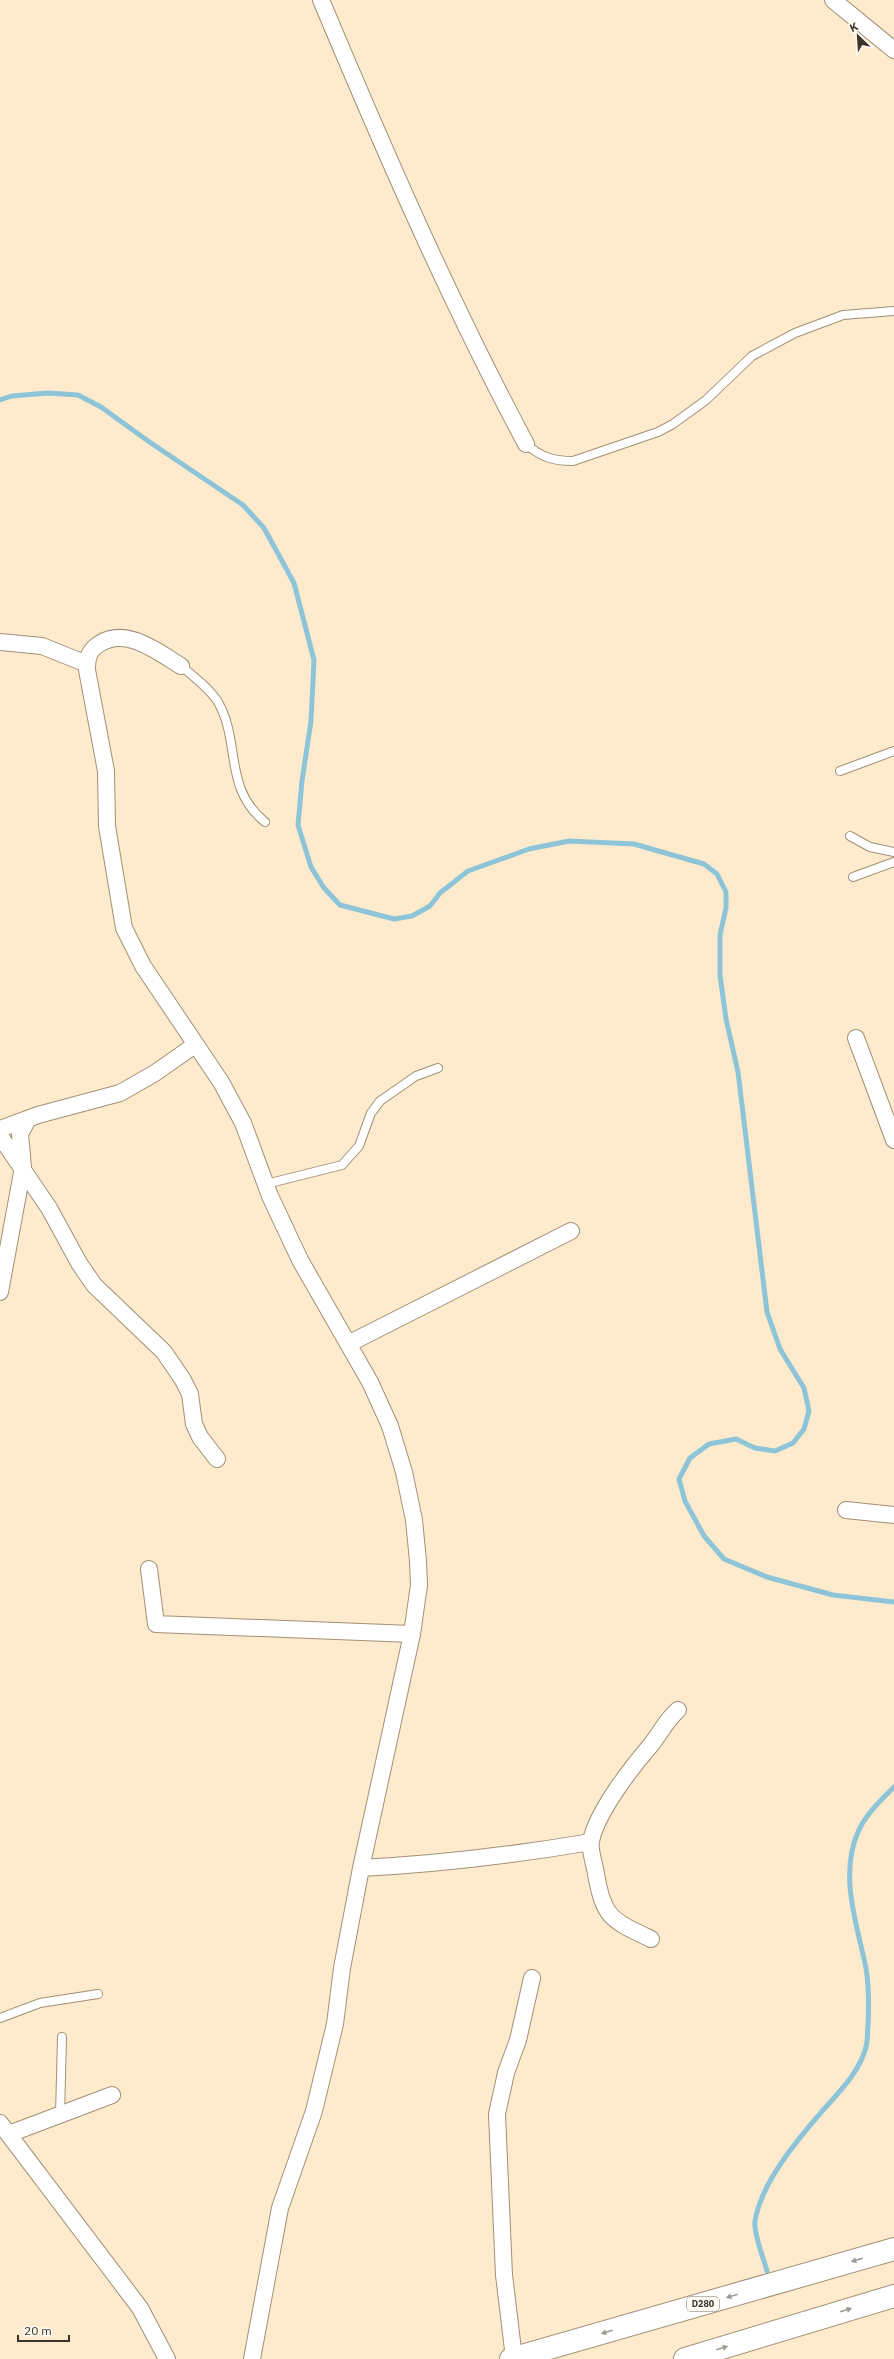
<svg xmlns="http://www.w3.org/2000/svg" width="894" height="2359" viewBox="0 0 894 2359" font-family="'IBM Plex Sans',sans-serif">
  <rect width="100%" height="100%" fill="#feebce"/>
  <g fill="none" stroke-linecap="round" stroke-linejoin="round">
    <path stroke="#8dc4d8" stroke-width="5" d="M0,400L12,396L48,393L78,395L101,407L148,441L243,505L264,528L294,583L314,660L311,721L302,781L298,825L311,867L324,888L340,905L394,919L412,916L430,906L440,893L468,871L529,849L569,841L634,844L704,864L717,874L726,892V908L720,935V975L726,1019L738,1072L767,1312L780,1349L804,1388L809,1411L804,1429L793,1443L775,1451L755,1448L736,1439L709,1444L690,1458L679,1479L685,1501L704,1536L724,1559L767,1577L833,1595L894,1602
      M767,2271C764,2260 753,2232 755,2221C761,2184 794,2144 818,2116C836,2095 859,2074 866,2047C868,2040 867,2032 868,2026C869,2007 869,1987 866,1968C857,1925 839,1875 858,1832C865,1815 881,1800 894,1787"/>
    <defs>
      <path id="service" d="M526,444C541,457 553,461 573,461L658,432L673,424L706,400L752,356L795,333L843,315L894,311
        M181,666C194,677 209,688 218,702C241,742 223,788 265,822
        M840,771L894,751
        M850,836L870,847L894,852
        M853,877L894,862
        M266,1184L342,1165L359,1146L371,1113L380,1101L416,1076L438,1068
        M0,2018L40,2003L98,1994
        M60,2115L62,2037"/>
      <path id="minor" d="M321,0C384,150 449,300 526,444
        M833,0L894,50
        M0,642L42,646L87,664
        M181,666C158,652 126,626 99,644C89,651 87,657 87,670L106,771L107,826L124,928L143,966L221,1082L243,1123L270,1196L300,1260L370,1382L390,1426L404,1472L414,1520L418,1561L419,1585L412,1634L361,1868L342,1968L335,2024L314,2111L280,2208L252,2359
        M856,1038L894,1140
        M0,1129L38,1115L120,1093L155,1073L195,1045
        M0,1136L49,1208L79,1263L94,1285L164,1352L183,1380L190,1394L194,1424L200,1437L217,1459
        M0,1292L23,1167L20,1134L28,1119
        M348,1344L571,1231
        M846,1510L894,1515
        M149,1569L156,1624L412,1634
        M361,1868C439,1864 514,1855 591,1842
        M651,1939C611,1920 604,1918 596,1874C595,1865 589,1850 591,1841C597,1812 631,1768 650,1746C660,1734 666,1720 678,1710
        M0,2123L140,2308L167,2359
        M9,2134L112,2095
        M514,2358L504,2275L497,2114L506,2073L518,2040L532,1978"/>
      <path id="trunk" d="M511,2359L894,2249
        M685,2359L894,2296"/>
    </defs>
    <use href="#service" stroke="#a19075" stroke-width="10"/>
    <use href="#minor" stroke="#a19075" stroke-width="18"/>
    <use href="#trunk" stroke="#a19075" stroke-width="24"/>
    <use href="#service" stroke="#fff" stroke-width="8"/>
    <use href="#minor" stroke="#fff" stroke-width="16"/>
    <use href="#trunk" stroke="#fff" stroke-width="22"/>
  </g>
  <defs><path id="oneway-solid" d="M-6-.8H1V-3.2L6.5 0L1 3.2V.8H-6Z"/></defs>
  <g fill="#9d9a94">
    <use href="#oneway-solid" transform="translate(857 2260) rotate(164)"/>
    <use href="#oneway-solid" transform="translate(732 2296) rotate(164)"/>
    <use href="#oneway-solid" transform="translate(846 2310) rotate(-17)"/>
    <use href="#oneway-solid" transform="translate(607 2332) rotate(164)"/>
    <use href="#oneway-solid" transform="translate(722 2348) rotate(-17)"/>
  </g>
  <g text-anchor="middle" stroke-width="4" stroke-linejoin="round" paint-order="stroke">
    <rect fill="#fefbf5" stroke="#767066" stroke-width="1" x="687" y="2297" width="32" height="14" rx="3"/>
    <g font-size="9" font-weight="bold" fill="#3b3428">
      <text x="703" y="2307">D280</text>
    </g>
  </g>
  <g transform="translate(858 36) rotate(335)" stroke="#fefbf5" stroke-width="3" paint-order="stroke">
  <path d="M0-3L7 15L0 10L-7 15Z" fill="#3b3428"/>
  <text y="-6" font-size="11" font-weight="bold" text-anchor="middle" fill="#3b3428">K</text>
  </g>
  <path d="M18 2335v6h51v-6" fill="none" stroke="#3b3428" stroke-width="2"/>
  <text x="24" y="2335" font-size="12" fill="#3b3428" stroke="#fefbf5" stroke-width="3" paint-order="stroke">20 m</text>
</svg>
